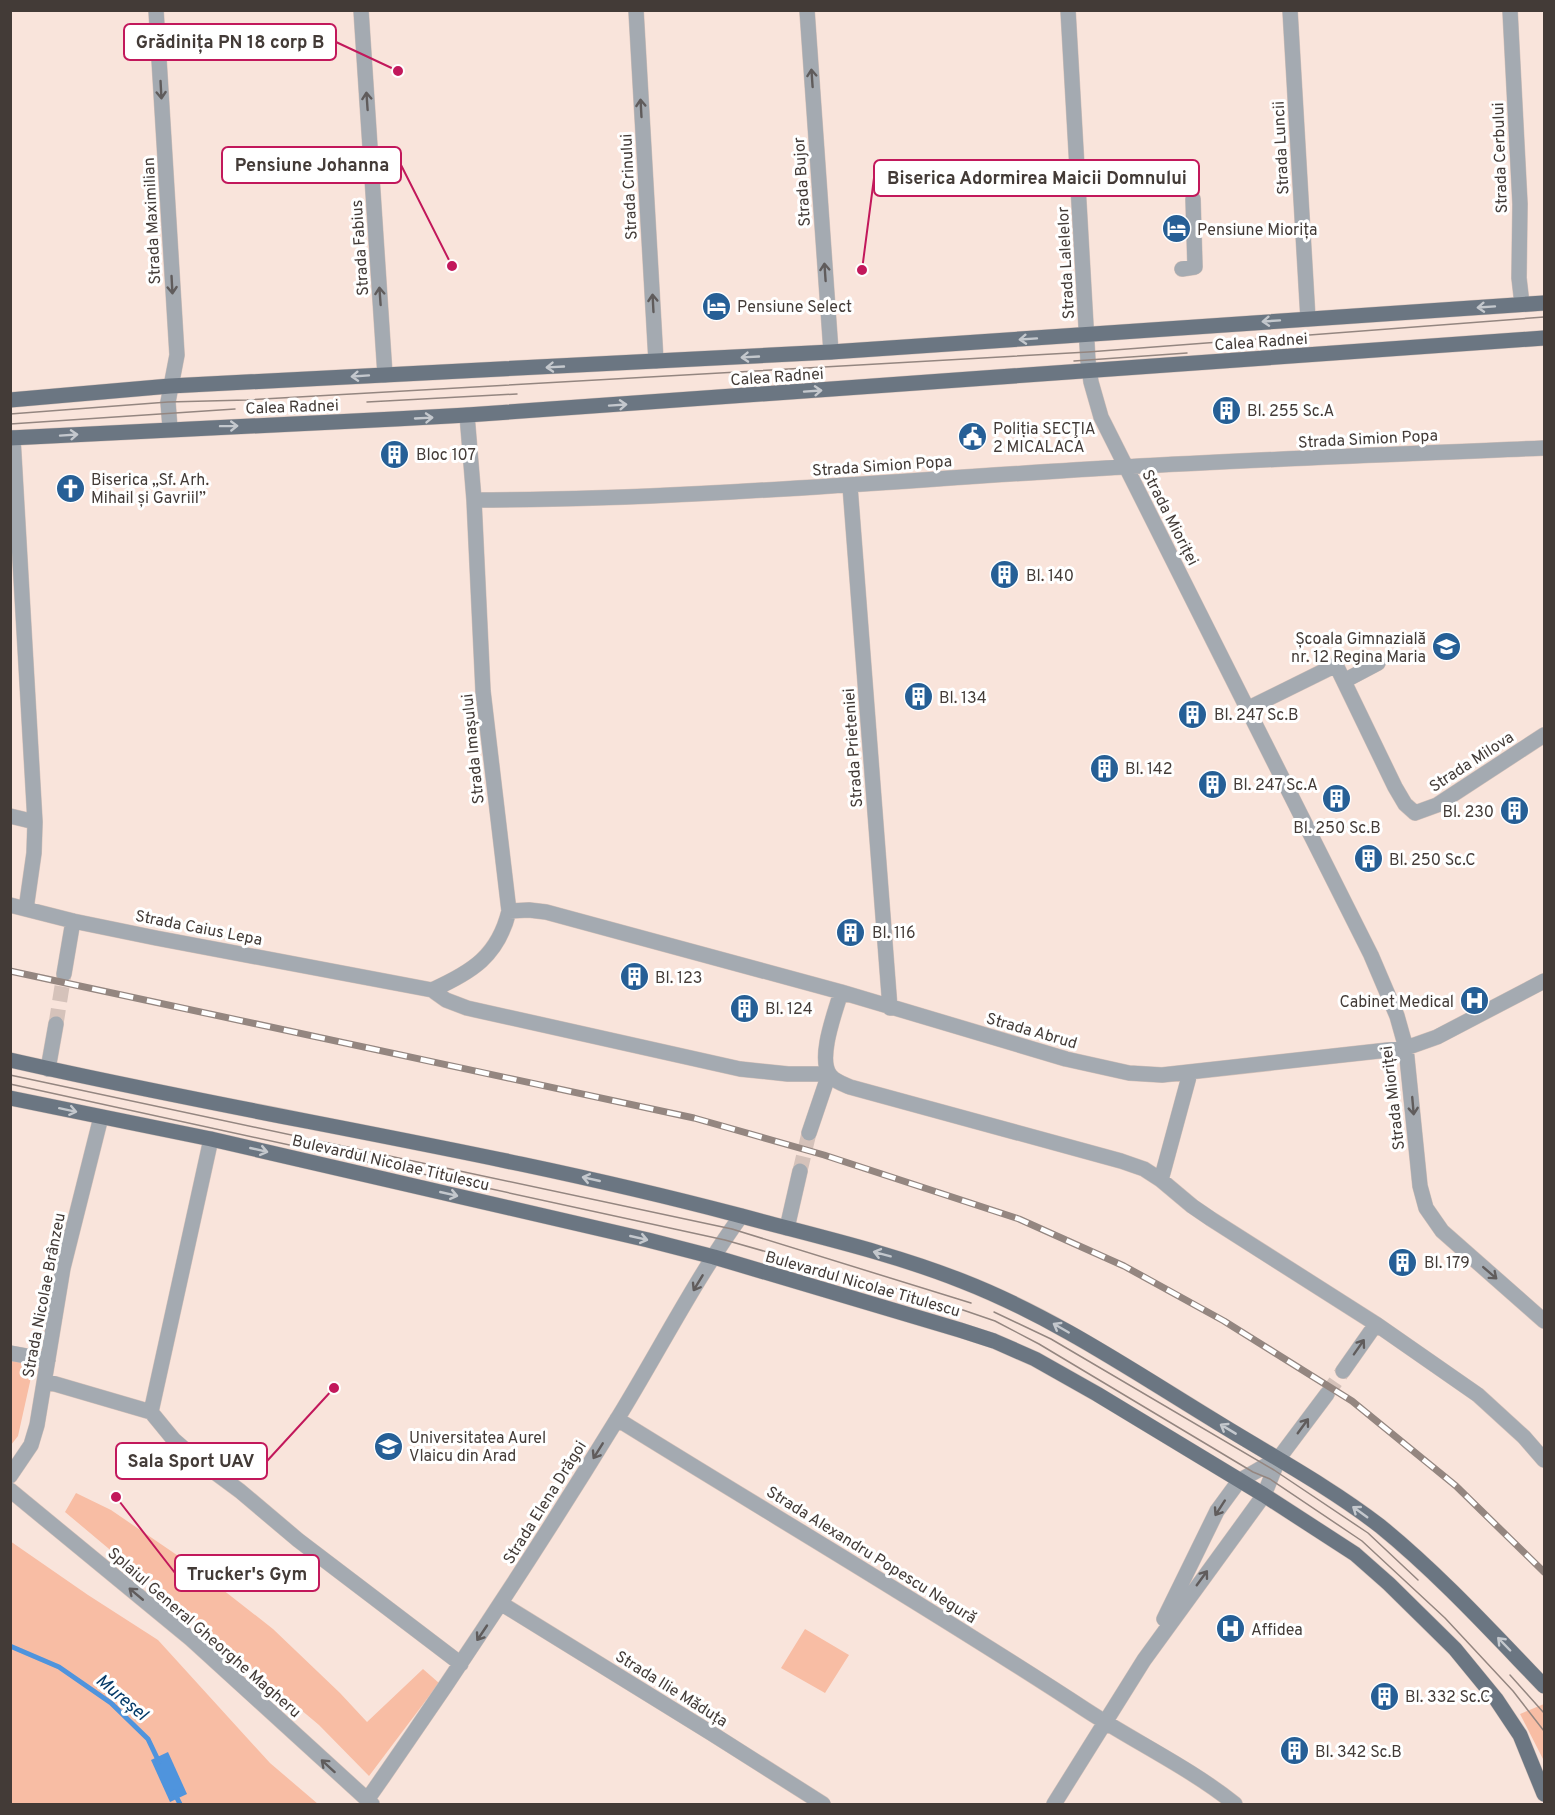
<svg xmlns="http://www.w3.org/2000/svg" width="1555" height="1815" viewBox="0 0 1555 1815" font-family="Overpass,sans-serif">
  <rect width="100%" height="100%" fill="#f9e4db"/>
  <path fill="#f8bda4" d="M11,1359L34,1364L18,1436L11,1445Z
    M76,1493L111,1510L190,1564L273,1629L340,1693L367,1722L423,1669L439,1683L369,1776L319,1725L65,1512Z
    M10,1541L88,1595L158,1640L270,1763L318,1804H11Z
    M805,1629L849,1655L825,1693L781,1668Z
    M1544,1704V1761L1520,1714Z"/>
  <path fill="#4f94dd" d="M168,1752L187,1794L170,1802L151,1760Z"/>
  <g fill="none" stroke-linecap="round" stroke-linejoin="round">
    <path stroke="#4f94dd" stroke-width="5" d="M10,1646L59,1667L111,1703L148,1739L159,1762
      M174,1792L180,1804"/>
    <path stroke="#d5c2ba" stroke-width="15" stroke-dasharray="15 8" stroke-linecap="butt" d="M56,1024L64,974
      M800,1171L809,1133
      M1327,1394L1343,1371"/>
    <defs>
      <path id="minor" d="M156,10L177,355L168,402L170,428
        M361,10L385,375
        M636,10L656,361
        M807,10L831,352
        M1068,10L1088,361L1091,382L1101,417L1371,955L1397,1016L1406,1048L1420,1186L1426,1208L1442,1231L1544,1321
        M1290,10L1308,319
        M1510,10L1520,204L1519,278L1522,304
        M1182,269L1195,267L1193,199
        M13,438L35,822L34,853L26,909
        M850,486L890,1008
        M474,500C691,500 908,479 1125,467C1264,459 1405,454 1544,448
        M1344,681L1378,663
        M1249,708L1336,665L1395,787L1405,804L1415,813L1437,805L1544,735
        M10,816L35,822
        M10,905L73,921L156,938L432,990C472,972 498,956 509,911L483,691L474,500L467,415
        M509,911L529,910L546,912L841,992L1066,1059L1129,1073L1162,1075L1406,1048L1437,1037L1544,981
        M64,974L73,921
        M432,990L446,1000L467,1008L740,1069L788,1074H829
        M841,992C836,1010 817,1058 830,1075C834,1081 843,1084 850,1087L1121,1161L1144,1169L1161,1180L1190,1073
        M48,1069L56,1024
        M809,1133L829,1074
        M1161,1180L1192,1206L1211,1219L1376,1324L1478,1395L1524,1437L1544,1460
        M787,1228L800,1171
        M10,1353L48,1360
        M1343,1371L1376,1324
        M45,1381L151,1412L174,1440L190,1454L240,1491L298,1540L461,1664
        M151,1412L211,1139
        M617,1419C773,1516 932,1609 1086,1710C1135,1742 1190,1768 1235,1804
        M10,1476L31,1445L37,1425L63,1268L101,1117
        M10,1490L191,1639L372,1804
        M502,1604L711,1733L823,1804
        M1164,1619L1217,1511L1239,1481L1279,1458
        M367,1800C454,1676 537,1550 616,1421C658,1353 694,1281 741,1216
        M1054,1804L1144,1660L1264,1495L1279,1458L1327,1394"/>
      <path id="major" d="M10,400L170,386L831,352L1544,303
        M10,438C163,429 315,424 467,415L1544,338
        M10,1060C251,1115 495,1151 734,1214C811,1235 889,1252 962,1281C1052,1316 1133,1371 1215,1421C1270,1455 1328,1486 1380,1526C1439,1574 1491,1631 1544,1686
        M10,1098L211,1139L648,1240L714,1257L960,1330L994,1341L1035,1359L1097,1394L1264,1495L1355,1554L1389,1584L1455,1649L1496,1699L1520,1735L1544,1794"/>
    </defs>
    <use href="#minor" stroke="#d5c2ba" stroke-width="16"/>
    <use href="#major" stroke="#d5c2ba" stroke-width="16"/>
    <use href="#minor" stroke="#a4aab1" stroke-width="15"/>
    <use href="#major" stroke="#6b7682" stroke-width="15"/>
    <path stroke="#948680" stroke-width="1.5" d="M1074,361L1187,353
      M367,402L517,394
      M10,414L168,402L247,400L1088,352L1544,317
      M10,424L235,409
      M10,1075L732,1229L971,1303
      M10,1084L725,1240L928,1298L995,1321L1039,1344L1253,1472L1270,1479L1362,1541L1445,1618L1513,1691L1544,1731
      M994,1312L1051,1339L1274,1470L1368,1533L1418,1580
      M1510,1675L1544,1713"/>
    <defs>
      <path id="rail" d="M10,971L694,1118L824,1155L1019,1219L1124,1266L1224,1321L1352,1401L1456,1486L1544,1572"/>
    </defs>
    <use href="#rail" stroke="#948680" stroke-width="7"/>
    <use href="#rail" stroke="#fff" stroke-width="4.5" stroke-dasharray="14" stroke-linecap="butt"/>
  </g>
  <defs><path id="oneway-shaft" d="M-6 0H5M1.5-3L5.5 0L1.5 3" fill="none" stroke-width="1.6" stroke-linecap="round" stroke-linejoin="round" transform="scale(1.5)"/></defs>
  <g stroke="#605c5c">
    <use href="#oneway-shaft" transform="translate(812 78) rotate(-94)"/>
    <use href="#oneway-shaft" transform="translate(161 90) rotate(87)"/>
    <use href="#oneway-shaft" transform="translate(367 101) rotate(-94)"/>
    <use href="#oneway-shaft" transform="translate(641 108) rotate(-93)"/>
    <use href="#oneway-shaft" transform="translate(825 272) rotate(-94)"/>
    <use href="#oneway-shaft" transform="translate(172 285) rotate(87)"/>
    <use href="#oneway-shaft" transform="translate(380 296) rotate(-94)"/>
    <use href="#oneway-shaft" transform="translate(653 303) rotate(-93)"/>
    <use href="#oneway-shaft" transform="translate(1413 1106) rotate(85)"/>
    <use href="#oneway-shaft" transform="translate(1490 1273) rotate(41)"/>
    <use href="#oneway-shaft" transform="translate(698 1283) rotate(121)"/>
    <use href="#oneway-shaft" transform="translate(1359 1347) rotate(-55)"/>
    <use href="#oneway-shaft" transform="translate(1303 1426) rotate(-54)"/>
    <use href="#oneway-shaft" transform="translate(598 1451) rotate(122)"/>
    <use href="#oneway-shaft" transform="translate(1220 1508) rotate(123)"/>
    <use href="#oneway-shaft" transform="translate(1202 1578) rotate(-54)"/>
    <use href="#oneway-shaft" transform="translate(136 1594) rotate(-140)"/>
    <use href="#oneway-shaft" transform="translate(482 1633) rotate(124)"/>
    <use href="#oneway-shaft" transform="translate(328 1766) rotate(-138)"/>
  </g>
  <g stroke="#c4c8cd">
    <use href="#oneway-shaft" transform="translate(1486 307) rotate(176)"/>
    <use href="#oneway-shaft" transform="translate(1271 321) rotate(176)"/>
    <use href="#oneway-shaft" transform="translate(1028 339) rotate(176)"/>
    <use href="#oneway-shaft" transform="translate(750 357) rotate(177)"/>
    <use href="#oneway-shaft" transform="translate(555 367) rotate(177)"/>
    <use href="#oneway-shaft" transform="translate(360 376) rotate(176)"/>
    <use href="#oneway-shaft" transform="translate(813 391) rotate(-4)"/>
    <use href="#oneway-shaft" transform="translate(618 405) rotate(-4)"/>
    <use href="#oneway-shaft" transform="translate(424 418) rotate(-3)"/>
    <use href="#oneway-shaft" transform="translate(229 426) rotate(-1)"/>
    <use href="#oneway-shaft" transform="translate(69 435) rotate(-4)"/>
    <use href="#oneway-shaft" transform="translate(68 1110) rotate(12)"/>
    <use href="#oneway-shaft" transform="translate(259 1150) rotate(13)"/>
    <use href="#oneway-shaft" transform="translate(591 1179) rotate(-167)"/>
    <use href="#oneway-shaft" transform="translate(449 1194) rotate(13)"/>
    <use href="#oneway-shaft" transform="translate(639 1238) rotate(13)"/>
    <use href="#oneway-shaft" transform="translate(882 1254) rotate(-165)"/>
    <use href="#oneway-shaft" transform="translate(1061 1328) rotate(-150)"/>
    <use href="#oneway-shaft" transform="translate(1228 1429) rotate(-149)"/>
    <use href="#oneway-shaft" transform="translate(1360 1512) rotate(-144)"/>
    <use href="#oneway-shaft" transform="translate(1504 1644) rotate(-134)"/>
  </g>
  <defs>
    <symbol id="hotel-disc" viewBox="-11 -11 22 22"><circle r="9.5" fill="#265f96" stroke="#fff"/><path d="M-6-4.5h1.5V1H6V5H4.5V3h-9V5H-6ZM-4 0a1.8 1.8 0 1 1 3.6 0ZM.5 0V-2.5h3Q6-2.5 6 0Z" fill="#fff"/></symbol>
    <symbol id="building-disc" viewBox="-11 -11 22 22"><circle r="9.5" fill="#265f96" stroke="#fff"/><path d="M-4-6H4V6H1V3H-1V6H-4ZM-2.5-4.3h1.7v1.8h-1.7ZM.8-4.3h1.7v1.8H.8ZM-2.5-1h1.7V.8h-1.7ZM.8-1h1.7V.8H.8Z" fill="#fff"/></symbol>
    <symbol id="civic-disc" viewBox="-11 -11 22 22"><circle r="9.5" fill="#265f96" stroke="#fff"/><path d="M-.6-6.5H3V-4.5H.6V-3L4-1V1h2V6H-6V1h2V-1L-.6-3ZM-1.2 2.5V6h2.4V2.5Z" fill="#fff"/></symbol>
    <symbol id="church-disc" viewBox="-11 -11 22 22"><circle r="9.5" fill="#265f96" stroke="#fff"/><path d="M-1.2-6h2.4v3.5h3.3v2.4h-3.3V6h-2.4V-.1h-3.3v-2.4h3.3Z" fill="#fff"/></symbol>
    <symbol id="school-disc" viewBox="-11 -11 22 22"><circle r="9.5" fill="#265f96" stroke="#fff"/><path d="M0-5L7-2L0 1L-7-2ZM-4 1L0 2.5L4 1V4Q0 6-4 4Z" fill="#fff"/></symbol>
    <symbol id="hospital-disc" viewBox="-11 -11 22 22"><circle r="9.5" fill="#265f96" stroke="#fff"/><path d="M-5-5h3v3.5h4V-5h3V5h-3V1.5h-4V5h-3Z" fill="#fff"/></symbol>
    <symbol id="university-disc" viewBox="-11 -11 22 22"><circle r="9.5" fill="#265f96" stroke="#fff"/><path d="M0-5L7-2L0 1L-7-2ZM-4 1L0 2.5L4 1V4Q0 6-4 4Z" fill="#fff"/></symbol>
  </defs>
  <g fill-rule="evenodd">
    <use href="#hotel-disc" x="1160" y="212" width="33" height="33"/>
    <use href="#hotel-disc" x="700" y="290" width="33" height="33"/>
    <use href="#building-disc" x="1210" y="394" width="33" height="33"/>
    <use href="#civic-disc" x="956" y="420" width="33" height="33"/>
    <use href="#building-disc" x="378" y="438" width="33" height="33"/>
    <use href="#church-disc" x="54" y="472" width="33" height="33"/>
    <use href="#building-disc" x="988" y="558" width="33" height="33"/>
    <use href="#school-disc" x="1430" y="630" width="33" height="33"/>
    <use href="#building-disc" x="902" y="680" width="33" height="33"/>
    <use href="#building-disc" x="1176" y="698" width="33" height="33"/>
    <use href="#building-disc" x="1088" y="752" width="33" height="33"/>
    <use href="#building-disc" x="1196" y="768" width="33" height="33"/>
    <use href="#building-disc" x="1320" y="782" width="33" height="33"/>
    <use href="#building-disc" x="1498" y="794" width="33" height="33"/>
    <use href="#building-disc" x="1352" y="842" width="33" height="33"/>
    <use href="#building-disc" x="834" y="916" width="33" height="33"/>
    <use href="#building-disc" x="618" y="960" width="33" height="33"/>
    <use href="#hospital-disc" x="1458" y="984" width="33" height="33"/>
    <use href="#building-disc" x="728" y="992" width="33" height="33"/>
    <use href="#building-disc" x="1386" y="1246" width="33" height="33"/>
    <use href="#university-disc" x="372" y="1430" width="33" height="33"/>
    <use href="#hospital-disc" x="1214" y="1612" width="33" height="33"/>
    <use href="#building-disc" x="1368" y="1680" width="33" height="33"/>
    <use href="#building-disc" x="1278" y="1734" width="33" height="33"/>
  </g>
  <g text-anchor="middle" stroke-width="6" stroke-linejoin="round" paint-order="stroke">
    <g font-size="16" fill="#433b37" stroke="#fff">
      <text transform="translate(1280 148) rotate(-93)" y="6">Strada Luncii</text>
      <text transform="translate(1499 158) rotate(-92)" y="6">Strada Cerbului</text>
      <text transform="translate(801 182) rotate(-94)" y="6">Strada Bujor</text>
      <text transform="translate(628 187) rotate(-93)" y="6">Strada Crinului</text>
      <text transform="translate(151 221) rotate(-93)" y="6">Strada Maximilian</text>
      <text transform="translate(359 248) rotate(-94)" y="6">Strada Fabius</text>
      <text transform="translate(1065 263) rotate(-93)" y="6">Strada Lalelelor</text>
      <text transform="translate(1261 341) rotate(-4)" y="6">Calea Radnei</text>
      <text transform="translate(777 376) rotate(-4)" y="6">Calea Radnei</text>
      <text transform="translate(292 406) rotate(-2)" y="6">Calea Radnei</text>
      <text transform="translate(1368 438) rotate(-3)" y="6">Strada Simion Popa</text>
      <text transform="translate(882 465) rotate(-4)" y="6">Strada Simion Popa</text>
      <text transform="translate(1171 517) rotate(63)" y="6">Strada Mioriței</text>
      <text transform="translate(852 748) rotate(-94)" y="6">Strada Prieteniei</text>
      <text transform="translate(472 749) rotate(-96)" y="6">Strada Imașului</text>
      <text transform="translate(1471 761) rotate(-33)" y="6">Strada Milova</text>
      <text transform="translate(199 927) rotate(11)" y="6">Strada Caius Lepa</text>
      <text transform="translate(1032 1030) rotate(16)" y="6">Strada Abrud</text>
      <text transform="translate(1392 1098) rotate(-97)" y="6">Strada Mioriței</text>
      <text transform="translate(391 1162) rotate(13)" y="6">Bulevardul Nicolae Titulescu</text>
      <text transform="translate(863 1283) rotate(16)" y="6">Bulevardul Nicolae Titulescu</text>
      <text transform="translate(43 1295) rotate(-79)" y="6">Strada Nicolae Brânzeu</text>
      <text transform="translate(544 1502) rotate(-58)" y="6">Strada Elena Drăgoi</text>
      <text transform="translate(872 1554) rotate(32)" y="6">Strada Alexandru Popescu Negură</text>
      <text transform="translate(205 1632) rotate(41)" y="6">Splaiul General Gheorghe Magheru</text>
      <text transform="translate(672 1688) rotate(32)" y="6">Strada Ilie Măduța</text>
    </g>
    <g font-size="16" fill="#433b37" stroke="#fff" text-anchor="start">
      <text x="1197" y="235">Pensiune Miorița</text>
      <text x="737" y="312">Pensiune Select</text>
      <text x="1247" y="416">Bl. 255 Sc.A</text>
      <text x="993" y="434">Poliția SECŢIA<tspan x="993" dy="18">2 MICALACA</tspan></text>
      <text x="416" y="460">Bloc 107</text>
      <text x="91" y="485">Biserica „Sf. Arh.<tspan x="91" dy="18">Mihail și Gavriil”</tspan></text>
      <text x="1026" y="581">Bl. 140</text>
      <text x="1426" y="644" text-anchor="end">Școala Gimnazială<tspan x="1426" dy="18">nr. 12 Regina Maria</tspan></text>
      <text x="939" y="703">Bl. 134</text>
      <text x="1214" y="720">Bl. 247 Sc.B</text>
      <text x="1125" y="774">Bl. 142</text>
      <text x="1233" y="790">Bl. 247 Sc.A</text>
      <text x="1494" y="817" text-anchor="end">Bl. 230</text>
      <text x="1337" y="833" text-anchor="middle">Bl. 250 Sc.B</text>
      <text x="1389" y="865">Bl. 250 Sc.C</text>
      <text x="872" y="938">Bl. 116</text>
      <text x="655" y="983">Bl. 123</text>
      <text x="1454" y="1007" text-anchor="end">Cabinet Medical</text>
      <text x="765" y="1014">Bl. 124</text>
      <text x="1424" y="1268">Bl. 179</text>
      <text x="409" y="1443">Universitatea Aurel<tspan x="409" dy="18">Vlaicu din Arad</tspan></text>
      <text x="1251" y="1635">Affidea</text>
      <text x="1405" y="1702">Bl. 332 Sc.C</text>
      <text x="1315" y="1757">Bl. 342 Sc.B</text>
    </g>
    <g font-size="18" font-style="italic" fill="#053a68" stroke="#fff">
      <text transform="translate(122 1697) rotate(40)" y="6">Mureșel</text>
    </g>
  </g>
  <path fill="none" stroke="#c2185b" stroke-width="2" d="M398 71L336 42M452 266L401 165M862 270L874 178M334 1388L267 1461M116 1497L175 1573"/>
  <g fill="#c2185b" stroke="#fff" stroke-width="2">
    <circle cx="398" cy="71" r="6"/>
    <circle cx="452" cy="266" r="6"/>
    <circle cx="862" cy="270" r="6"/>
    <circle cx="334" cy="1388" r="6"/>
    <circle cx="116" cy="1497" r="6"/>
  </g>
  <g fill="#fff" stroke="#c2185b" stroke-width="2">
    <rect x="124" y="24" width="212" height="36" rx="6"/>
    <rect x="222" y="147" width="179" height="36" rx="6"/>
    <rect x="874" y="160" width="325" height="36" rx="6"/>
    <rect x="116" y="1443" width="151" height="36" rx="6"/>
    <rect x="175" y="1555" width="144" height="36" rx="6"/>
  </g>
  <g font-size="18" text-anchor="middle" font-weight="bold" fill="#433b37">
    <text x="230" y="48">Grădinița PN 18 corp B</text>
    <text x="312" y="171">Pensiune Johanna</text>
    <text x="1037" y="184">Biserica Adormirea Maicii Domnului</text>
    <text x="191" y="1467">Sala Sport UAV</text>
    <text x="247" y="1580">Trucker's Gym</text>
  </g>
  <rect width="1555" height="1815" fill="none" stroke="#433b37" stroke-width="24"/>
</svg>
